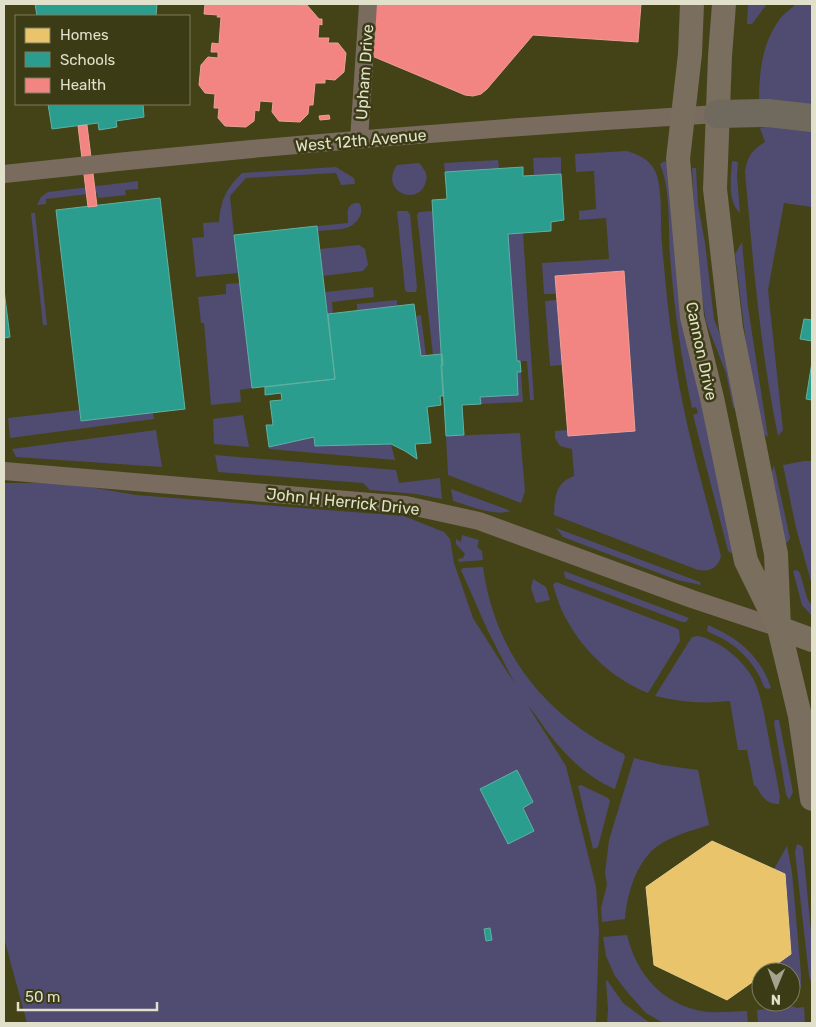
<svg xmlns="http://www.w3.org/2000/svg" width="816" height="1027" viewBox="0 0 816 1027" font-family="Rubik,sans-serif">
  <rect width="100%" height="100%" fill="#33331d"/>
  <path fill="#434317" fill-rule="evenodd" d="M4,4H812V1023H4ZM16,16H189V104H16ZM761,972H791V1002H761Z"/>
  <path fill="#504b70" d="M748,4H767L752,24H747Z
    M796,4H812V109L759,104C759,74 761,46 779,20C783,14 791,9 796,4Z
    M770,126L791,128L812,132V207L784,203L768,290L783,430L778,436C760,349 753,261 745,172C747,157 752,150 765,142L760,128Z
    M627,151C639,155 650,159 656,173C663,191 660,224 662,244C665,278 668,312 673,346C682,417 703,486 721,556C718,568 710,572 698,570L554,515C555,497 555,483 574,476L572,449L560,446L555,438V431L567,430L568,436L635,430L624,271L556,276L557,294H544L542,263L609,259L606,218L579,220V211L596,209L594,171L576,172L575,154Z
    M561,157V174L534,175L533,158Z
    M498,160L499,168L445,172L444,163Z
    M665,161L669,168L737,552L731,553L728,551L693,415L698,413L696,407L692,408C681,358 674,307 670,256C668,227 671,190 660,164Z
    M732,161L738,162L737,176L740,213C727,201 731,177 732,161Z
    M419,163C424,169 428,173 426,181C420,208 378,192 397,165Z
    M336,167L354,178L355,184L341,185L336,173L246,178L230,196L238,273L196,277L192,238L204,237L203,223L219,222C221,199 226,189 242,173Z
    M692,168H696L698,205L705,243L714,319L729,358L735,409L733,407L726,373L706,322L697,266Z
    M138,181V189L125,190L126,195L98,198L97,193L46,199V204L37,205L41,197L48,192Z
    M355,203H359C366,213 356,225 346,228C338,230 327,230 318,231L317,226L348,223C348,214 345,206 355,203Z
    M397,211H407L410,214L417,287L416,292H407L405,290Z
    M433,211L442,354L433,355L417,215L419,212Z
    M31,213H35L47,325H43Z
    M523,233L534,400H530L527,361H517L508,234Z
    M742,242L748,307L768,437L761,432L748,359L735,254Z
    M359,245L365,249L368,265L363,271L323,276L320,249Z
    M240,283L252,388L240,390L241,402L211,405L204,323H201L198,297L226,294V284Z
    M373,287L374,297L332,302L333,314H328L325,292Z
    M397,300V306L357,311V304Z
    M557,300L562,365L550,366L545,301Z
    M421,315L426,356H421L416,316Z
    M517,372H521L523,402L481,404L480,397L518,395Z
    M79,410L81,421L153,413L154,419L10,438L8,418Z
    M243,415L249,447L214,444L213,419Z
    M156,430L162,467L16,457L12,449Z
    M520,433L525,491L521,503L448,475L446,436Z
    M314,437L315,446L391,444L395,460L269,449V447Z
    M215,455L396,470L399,483L440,478L442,499L416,494L370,490L363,483L218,472Z
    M804,461H812V585L796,528L783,465Z
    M774,465L790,538L788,542L785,543L771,475Z
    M4,483H44L84,486L136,495L404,516L444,532L450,539L454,563L473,618L515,684L487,629L461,570L463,568L483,567C495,654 546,717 624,754L625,757L615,789C588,778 567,757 549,734C542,725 536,714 528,706L566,766L596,887L599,931L596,1023H27L4,938Z
    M451,489L506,509L510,511C496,517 467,505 453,501Z
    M556,528L700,582L701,585L677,580L563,537Z
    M462,535L479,540L477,547L482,551L483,560L459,562L458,559L463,558L465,554L456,544V539L461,542Z
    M797,570L800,573L807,598L812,606V616L802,605L793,571Z
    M564,571L689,618L686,622H682L565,578Z
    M533,579L546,587L550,600L536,603L531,588Z
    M556,582L676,628L679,630L680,641L648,693C615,680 585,653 568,622C561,611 557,598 553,585Z
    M708,625C737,637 761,656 771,688L768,689L764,687C758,669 744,652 728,642C721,637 714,635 707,631Z
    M698,636C721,641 743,660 754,680C761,695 764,713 767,729C771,751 776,774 780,797L779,804C766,805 761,795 756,786H754L747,750H738L730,701C703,704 681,702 655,696L690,640L692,637Z
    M775,720H779L792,787L793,792L789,800L786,794L774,723Z
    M634,758L662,765L698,770L709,825C693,830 668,837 655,848C635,865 627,895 625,919L602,922L601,908L607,885L605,873L609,840Z
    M581,785L608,798L610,801L598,847L593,849L578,786Z
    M797,844L802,846L803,849L812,942L811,982L809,976L795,852Z
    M787,846L792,872L801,974V987L791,989V972H771V969L791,954L785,874L774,869Z
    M627,935C636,973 661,1003 701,1011C716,1014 732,1011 747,1011L748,1023H663L646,1013L628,993L615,976L606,956L603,937Z
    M607,980L623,1003L650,1023H607L608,1010L606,981Z
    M792,1006L797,1008L804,1007L805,1023H758L757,1010Z"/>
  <path fill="#e9c46a" stroke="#e6cc87" d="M712,841L785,874L791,954L766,972H761V976L727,1000L654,965L646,887Z"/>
  <path fill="#2a9d8f" stroke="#61b1a1" d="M35,4H157L156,16H37Z
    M48,104H143L144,117L116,121L117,127L99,130L98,123L52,129Z
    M523,167V176L561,174L564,220L551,222V231L508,234L517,361H520L521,372H517L518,395L480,397L481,404L462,405L464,435L446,436L432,200L447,199L445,172Z
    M160,198L185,409L81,421L56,210Z
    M317,226L335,379L252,388L234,235Z
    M4,290L10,337L4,338Z
    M414,304L421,356L442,354L443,365H441L443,396H440L441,405L427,407L431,443L415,444L417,459L405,451L391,444L315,446L314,437L269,447L266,425H273L270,401L282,400L281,393L265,395V387L335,379L328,314Z
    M804,319L812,320V341L800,339Z
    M812,362V400L806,399Z
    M517,770L533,802L523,808L534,831L508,844L480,789Z
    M490,928L492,940L486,941L484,929Z"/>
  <path fill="#f28482" stroke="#eda098" d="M205,4H298L300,6L306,4L319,19H322V25L319,24L318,38H329L328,43H338L346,53L344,72L335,80L325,79V83H315L313,105H309L308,114L300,122L279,121L272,112L273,102L260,101L259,111L255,110L254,121L246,127L225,126L218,118L219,108H214L215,94L205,93L199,85L201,65L208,57L218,58V52H211L212,43L219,44L221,17H217L218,15L204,14Z
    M371,4H641L638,42L533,35L487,89L481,94L473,96L465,95L372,56Z
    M329,115L330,119L320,120L319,116Z
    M87,125L97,206L88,207L78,126Z
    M624,271L635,431L568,436L555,276Z"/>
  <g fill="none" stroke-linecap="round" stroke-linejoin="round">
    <path stroke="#796c5f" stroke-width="18" d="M359,140L368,4
      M4,174C241,148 479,128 718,114
      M4,471L406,505L479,521L692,599L779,628"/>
    <path stroke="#7a6e5e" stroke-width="24" d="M692,4L690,54L678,159L692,317L712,398L746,561L775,620
      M724,4L720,56L715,189L722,250L731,328L776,554L779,628L800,716L812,799
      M779,628L812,640"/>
    <path stroke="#6f6a5d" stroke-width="28" d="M718,114L768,113L812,118"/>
  </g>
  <g text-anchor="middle" stroke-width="5" stroke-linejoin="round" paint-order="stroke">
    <g font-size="16" fill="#e0e0cb" stroke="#3b3b15">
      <text transform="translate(364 72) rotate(-86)" y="6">Upham Drive</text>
      <text transform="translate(361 140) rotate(-5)" y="6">West 12th Avenue</text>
      <text transform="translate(702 351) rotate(78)" y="6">Cannon Drive</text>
      <text transform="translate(343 501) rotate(6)" y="6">John H Herrick Drive</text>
    </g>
  </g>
  <rect width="816" height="1027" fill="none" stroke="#e0e0cb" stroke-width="10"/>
  <rect x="15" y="15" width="175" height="90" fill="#3b3b15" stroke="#7d7d5e"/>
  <rect x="25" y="28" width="25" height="15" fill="#e9c46a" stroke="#7d7d5e"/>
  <text x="60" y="40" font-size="15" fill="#e0e0cb">Homes</text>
  <rect x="25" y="52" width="25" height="15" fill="#2a9d8f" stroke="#7d7d5e"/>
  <text x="60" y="65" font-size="15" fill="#e0e0cb">Schools</text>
  <rect x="25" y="78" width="25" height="15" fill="#f28482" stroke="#7d7d5e"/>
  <text x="60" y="90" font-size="15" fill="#e0e0cb">Health</text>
  <g transform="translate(776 987) rotate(181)"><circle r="24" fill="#3b3b15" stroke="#7d7d5e"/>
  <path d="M0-4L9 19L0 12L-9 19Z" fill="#a3a38e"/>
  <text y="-8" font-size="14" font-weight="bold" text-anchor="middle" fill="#e0e0cb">N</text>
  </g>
  <path d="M18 1002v8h139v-8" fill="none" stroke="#e0e0cb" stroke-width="2.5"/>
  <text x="25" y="1002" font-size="15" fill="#e0e0cb" stroke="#3b3b15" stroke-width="4" paint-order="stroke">50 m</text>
</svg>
